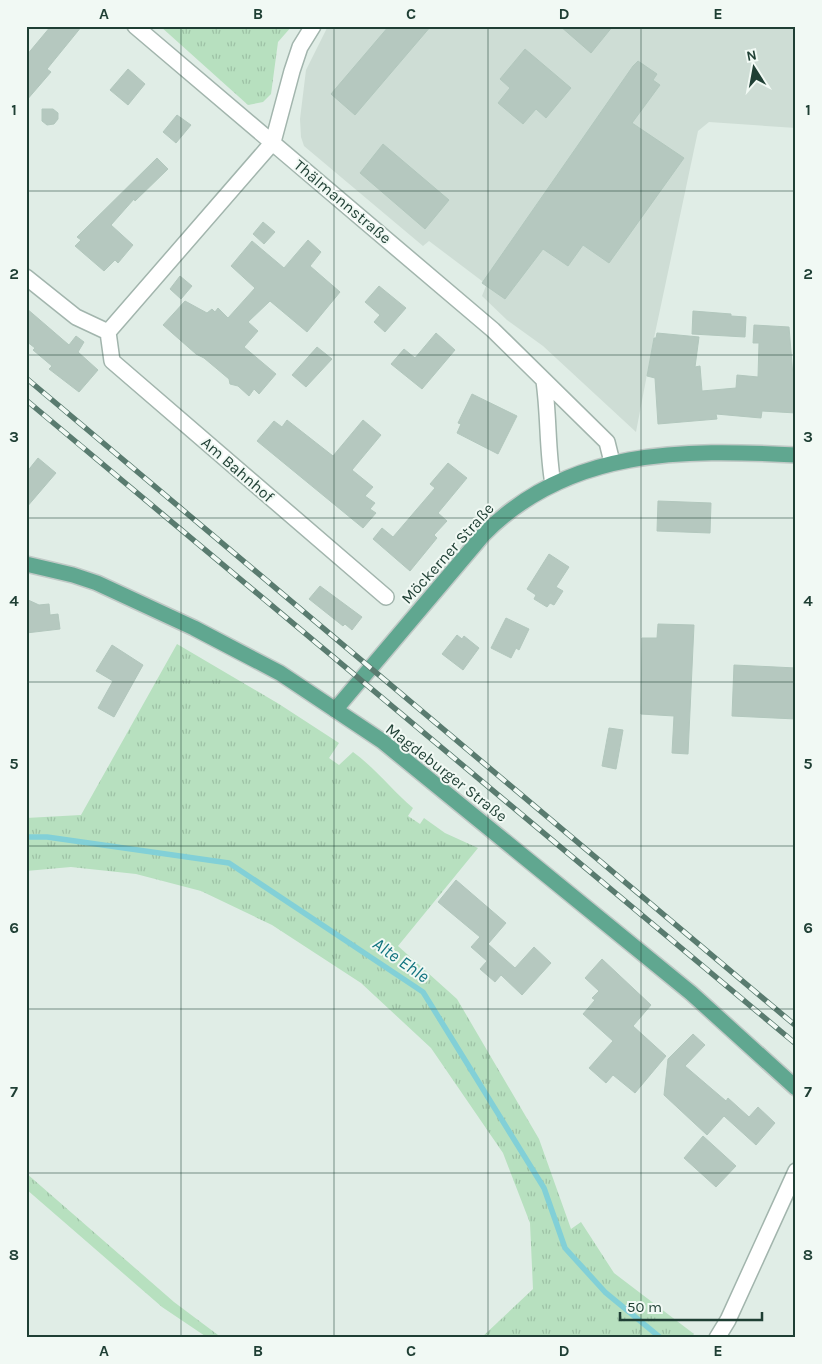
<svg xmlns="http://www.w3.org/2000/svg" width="822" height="1364" viewBox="0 0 822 1364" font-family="Karla,sans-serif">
  <defs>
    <pattern id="grass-tufts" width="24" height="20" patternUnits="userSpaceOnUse" patternTransform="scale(1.25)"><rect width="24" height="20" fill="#b7e0bf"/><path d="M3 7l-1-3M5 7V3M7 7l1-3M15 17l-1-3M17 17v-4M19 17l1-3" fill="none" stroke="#9dc1a5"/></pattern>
  </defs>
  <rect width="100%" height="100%" fill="#e0ede6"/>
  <path fill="#ceddd5" d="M328,26H796V128L709,122L698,131L654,338L636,432L543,346L507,320L482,296L486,286L482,281L429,241L423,246L304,146L301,137L300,119L306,70Z"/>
  <path fill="url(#grass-tufts)" d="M160,26H292L278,42L271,94L263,102L248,105Z
    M177,644L279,704L339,743L329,758L339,765L353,752C375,768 392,790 413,808L408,816L420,824L424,818L445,833L478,848L398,946L457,999L539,1139L571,1229L581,1222L614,1273L694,1334L691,1338H481L533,1289L530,1223L503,1153L431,1048L361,983L272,925L201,891L136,874L71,867L26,871V818L81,815Z
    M26,1173L174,1302L222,1338H208L162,1307L26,1189Z
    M323,1335H373L382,1338H311Z"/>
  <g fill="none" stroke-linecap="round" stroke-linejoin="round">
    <path stroke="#82d0d7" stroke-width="5.5" d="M26,837H47L229,863L423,992L544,1188L565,1248L605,1292L661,1338"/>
  </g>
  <path fill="#b5c8bf" stroke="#b2c7bd" d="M51,26H82L47,69L51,72L26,101V56Z
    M389,26H431L355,115L331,94Z
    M560,26H613L591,53Z
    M525,49L571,88L546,118L536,109L523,124L498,103L510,88L500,79Z
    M638,61L657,74L653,80L660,85L632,123L684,158L609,263L583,245L568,266L543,249L505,299L482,283L633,66Z
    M128,69L145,84L128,105L110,90Z
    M42,109H53L58,113V119L54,124L47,125L42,121Z
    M177,115L191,125L176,143L163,132Z
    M383,144L449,200L425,229L360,173Z
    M157,158L168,169L135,201L134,199L111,225L133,245L118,263L115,260L104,271L75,246L81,240L77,237Z
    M263,222L275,232L264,244L253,234Z
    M308,240L321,252L310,266L340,292L307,332L270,301L248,322L258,331L244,347L276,374L259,394L254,389L249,396L238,386L230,384L229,379L204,358L196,354L163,325L185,301L207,313L212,309L215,312L218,308L228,318L255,288L231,266L252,241L284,268Z
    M180,276L192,286L181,299L170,289Z
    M379,286L406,308L385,332L374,322L380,315L365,302Z
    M26,308L69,345L76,336L84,342L78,352L98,370L79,392L49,369L52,366L33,350L35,348L26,341Z
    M693,311L731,314V316L746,317L745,337L692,334Z
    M754,325L789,327L793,376H796V413L762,411L761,418L716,414L717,419L658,424L655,378L647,376L654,338H656L657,333L699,337L695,367L700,366L702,391L736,388L737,375L758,377L759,343H753Z
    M436,333L455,350L422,389L391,364L404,349L415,358Z
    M317,347L332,359L306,387L292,375Z
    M472,394L517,416L498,454L457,433L461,424L458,423Z
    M287,420L333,456L363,420L381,435L352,470L373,487L365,496L375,503L370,509L376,513L363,528L257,441L274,421L282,427Z
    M38,458L56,473L26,508V473Z
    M448,463L467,478L438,513L447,521L434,535L437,538L410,571L373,539L382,528L393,537L435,488L430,484Z
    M658,501L711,503L710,533L657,531Z
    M549,554L569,567L556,587L563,591L554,605L550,603L547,607L534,599L536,595L527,589Z
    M320,586L362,617L352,630L345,624L343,626L309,599Z
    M26,599L39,605L49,604L50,615L58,614L60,629L26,633Z
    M506,618L529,629L519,650L516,648L511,658L491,648Z
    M658,624L694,625L688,754L672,753L674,716L641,714L642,638H657Z
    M457,635L462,639L464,636L479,648L463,670L442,654Z
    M112,645L143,665L114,717L98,708L113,681L96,671Z
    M734,665L796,668V719L732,716Z
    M609,728L623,730L616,769L602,766Z
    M456,880L506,923L488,944L515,968L534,947L551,963L522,995L501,975L495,982L480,969L487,961L471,947L480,937L438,902Z
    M602,959L651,1005L633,1026L666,1056L635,1093L613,1075L606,1083L589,1068L613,1041L583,1014L595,1000L592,998L599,991L585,978Z
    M693,1034L705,1045L685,1066L726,1101L728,1098L749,1117L758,1107L775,1123L756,1145L724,1116L707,1135L664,1095L668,1059Z
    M703,1136L736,1166L716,1187L684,1158Z"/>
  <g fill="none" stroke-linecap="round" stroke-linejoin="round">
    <defs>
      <path id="minor" d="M135,26L493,330L607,442L612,462
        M26,277L76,317L108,332L112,361L386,597
        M108,332L273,142L292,71L300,47L313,26
        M544,381C549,416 547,450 553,484"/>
      <path id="tertiary" d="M717,1338L728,1320L796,1171"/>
      <path id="primary" d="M26,564L73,575L97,583L194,628L280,673L382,741L691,993L796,1088
        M335,710L484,534C569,448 683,449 796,455"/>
    </defs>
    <use href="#minor" stroke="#a2b5ad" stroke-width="18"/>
    <use href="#tertiary" stroke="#a2b5ad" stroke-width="18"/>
    <use href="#primary" stroke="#c0c9c6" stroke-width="18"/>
    <use href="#minor" stroke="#fff" stroke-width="15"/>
    <use href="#tertiary" stroke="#fff" stroke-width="15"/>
    <use href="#primary" stroke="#60a790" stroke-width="15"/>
    <defs>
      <path id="rail" d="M26,378L796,1026
        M26,400L796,1044"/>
    </defs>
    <use href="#rail" stroke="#597b6f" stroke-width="5.5"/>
    <use href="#rail" stroke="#f1f9f4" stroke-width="4" stroke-dasharray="11" stroke-linecap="butt"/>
  </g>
  <path fill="none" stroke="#1f3f34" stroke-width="1" stroke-opacity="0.55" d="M181,26V1338M334,26V1338M488,26V1338M641,26V1338M26,191H796M26,355H796M26,518H796M26,682H796M26,846H796M26,1009H796M26,1173H796"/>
  <g text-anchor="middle" stroke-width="4" stroke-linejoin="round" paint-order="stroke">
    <g font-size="16" fill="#1f3f34" stroke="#f1f9f4">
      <text transform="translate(343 201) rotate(40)" y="6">Thälmannstraße</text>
      <text transform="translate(238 469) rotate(41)" y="6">Am Bahnhof</text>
      <text transform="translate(447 553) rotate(-48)" y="6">Möckerner Straße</text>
      <text transform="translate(447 772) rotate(38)" y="6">Magdeburger Straße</text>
    </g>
    <g font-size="18" font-style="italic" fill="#137580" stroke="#f1f9f4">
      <text transform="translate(401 960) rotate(35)" y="6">Alte Ehle</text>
    </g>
  </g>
  <rect width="822" height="1364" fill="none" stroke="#f1f9f4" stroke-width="55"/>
  <g transform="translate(754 68) rotate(349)" stroke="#f1f9f4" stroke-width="4" paint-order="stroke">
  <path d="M0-4L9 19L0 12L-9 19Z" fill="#1f3f34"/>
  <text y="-8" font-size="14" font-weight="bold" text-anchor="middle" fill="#1f3f34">N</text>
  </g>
  <path d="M620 1312v8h142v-8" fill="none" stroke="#1f3f34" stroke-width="2.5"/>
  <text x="627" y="1312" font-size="15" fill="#1f3f34" stroke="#f1f9f4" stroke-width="4" paint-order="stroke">50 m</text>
  <rect x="28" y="28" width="766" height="1308" fill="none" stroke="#1f3f34" stroke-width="2"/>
  <g font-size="16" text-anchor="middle" font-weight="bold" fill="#1f3f34">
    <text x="104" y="19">A</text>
    <text x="258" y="19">B</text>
    <text x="411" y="19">C</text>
    <text x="564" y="19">D</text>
    <text x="718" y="19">E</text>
    <text x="14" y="115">1</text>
    <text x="808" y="115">1</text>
    <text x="14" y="279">2</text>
    <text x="808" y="279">2</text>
    <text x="14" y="442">3</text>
    <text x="808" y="442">3</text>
    <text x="14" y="606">4</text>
    <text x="808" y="606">4</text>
    <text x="14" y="769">5</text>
    <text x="808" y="769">5</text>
    <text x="14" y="933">6</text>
    <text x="808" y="933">6</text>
    <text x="14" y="1097">7</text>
    <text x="808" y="1097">7</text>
    <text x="14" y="1260">8</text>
    <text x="808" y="1260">8</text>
    <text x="104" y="1356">A</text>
    <text x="258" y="1356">B</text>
    <text x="411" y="1356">C</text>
    <text x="564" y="1356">D</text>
    <text x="718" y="1356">E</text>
  </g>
</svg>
